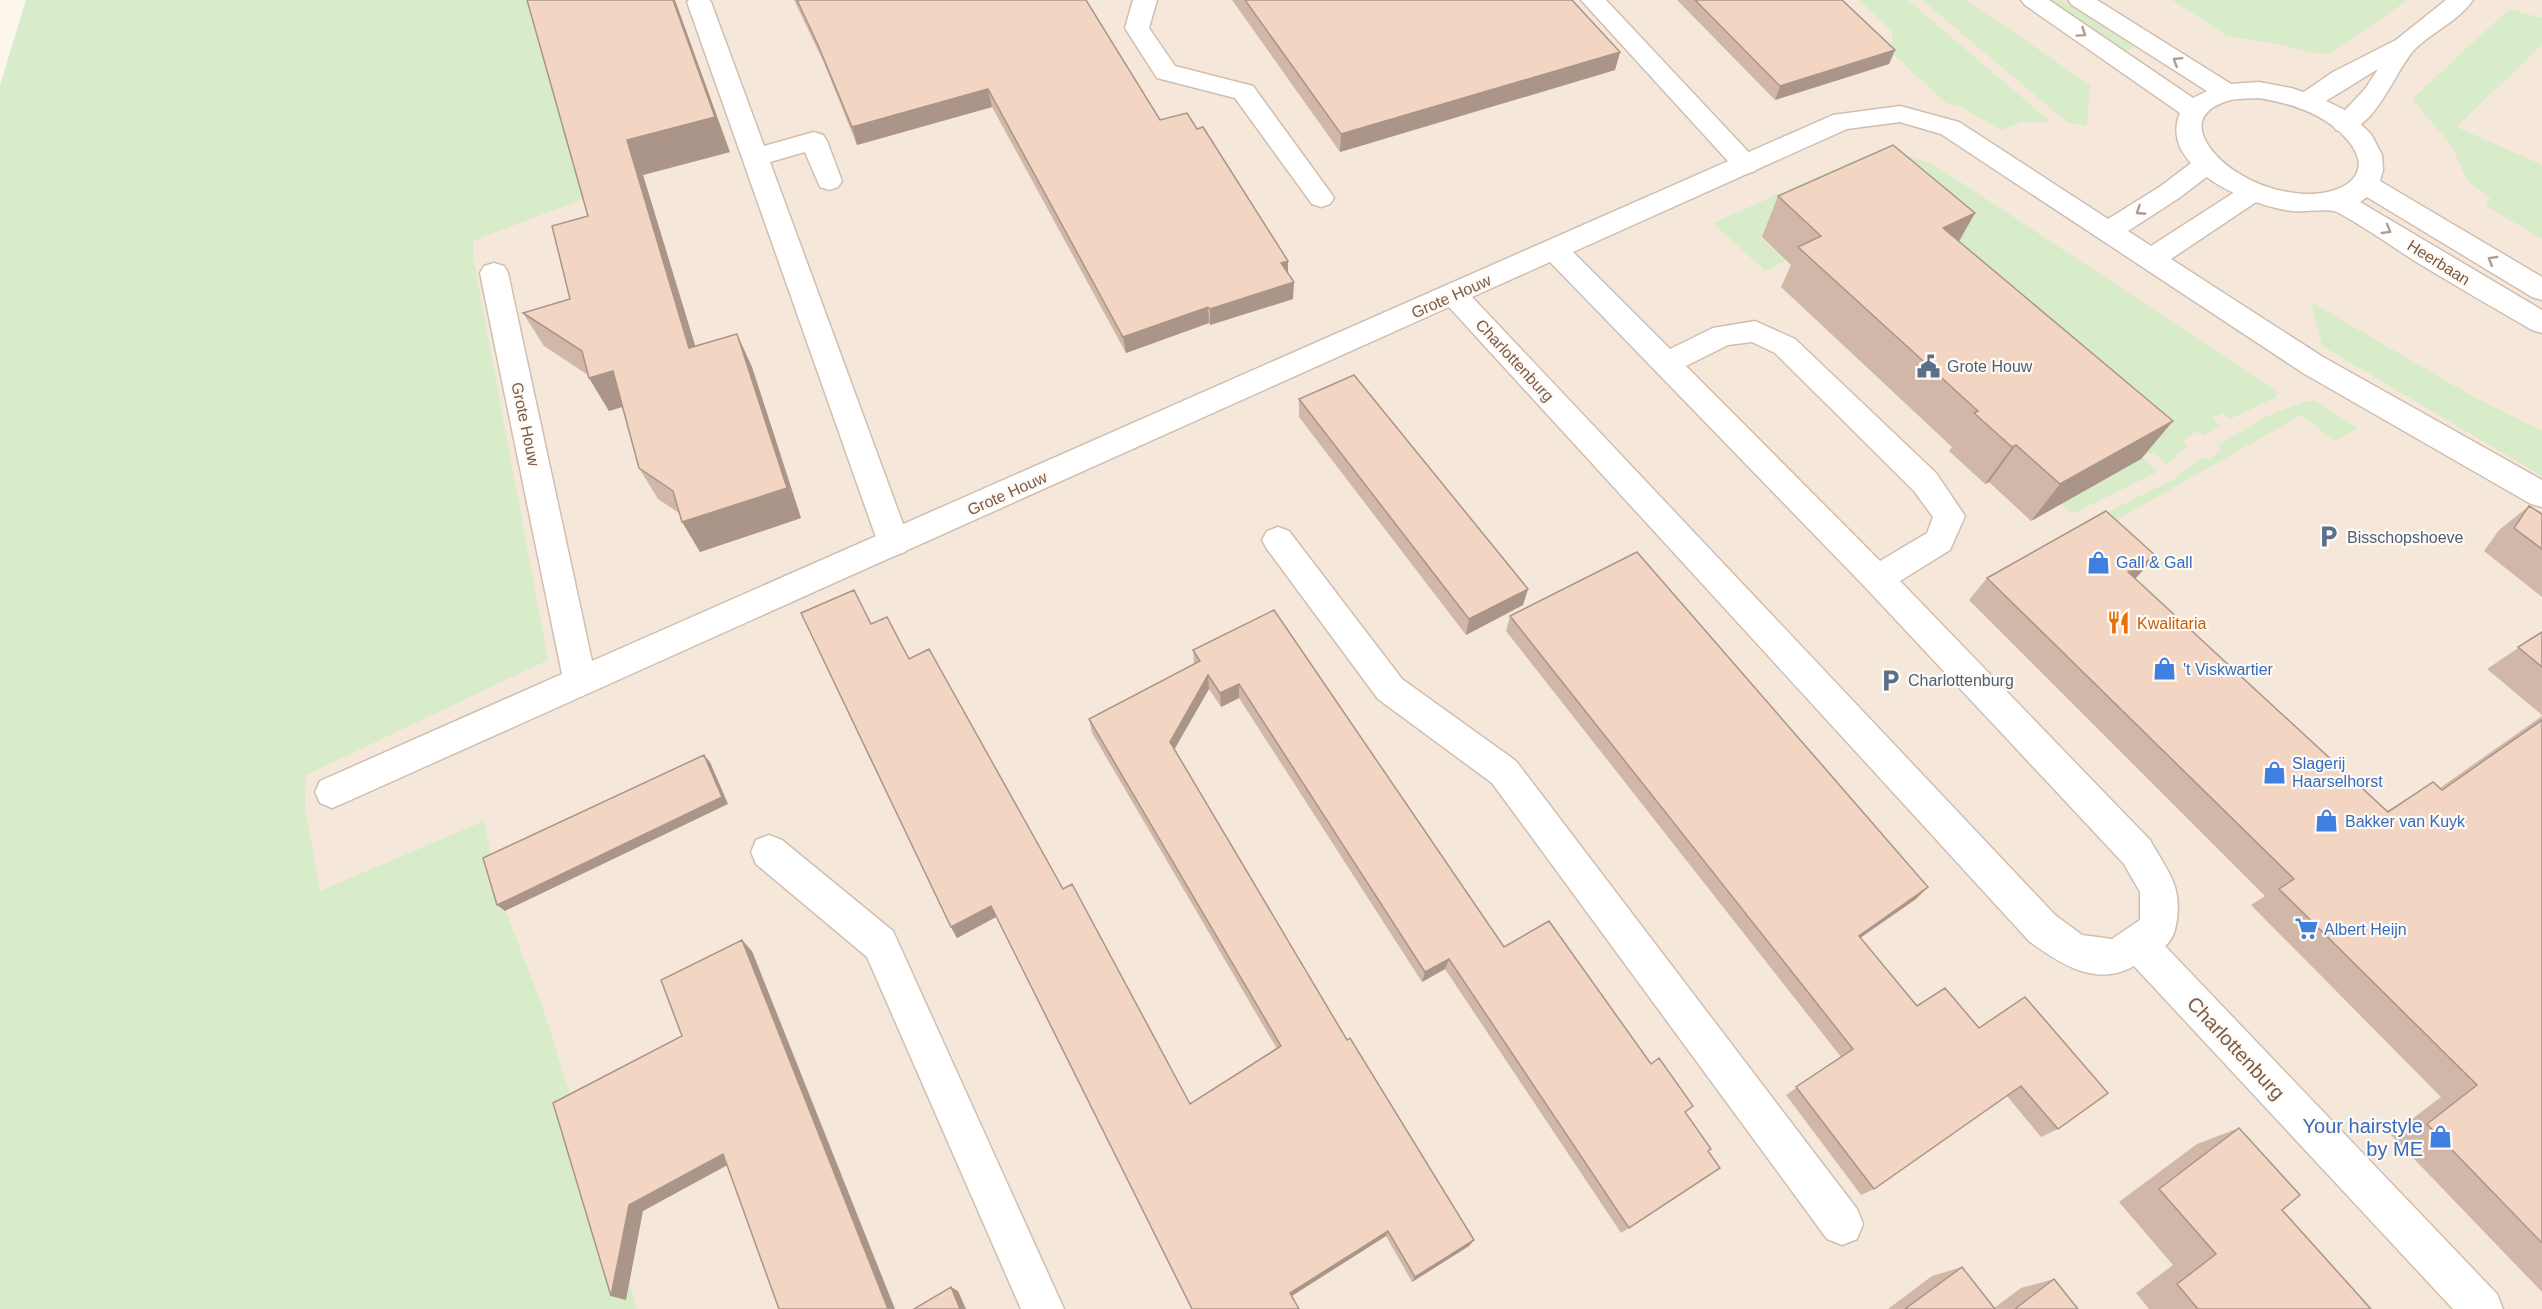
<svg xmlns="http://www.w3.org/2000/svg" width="2542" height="1309" viewBox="0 0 2542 1309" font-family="Arial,sans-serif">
  <rect width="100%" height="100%" fill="#fdf6ec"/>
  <path fill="#f5e8da" d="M75,0H2542V1309H0Z"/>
  <path fill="#d8ecc9" d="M26,0H606L532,22L588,197L473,241V256L548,660L306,775L305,808L320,891L484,821L500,897L542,1005L637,1309H0V85Z
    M1859,0H1908L2051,122H2022L2001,130L1961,107L1946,103L1891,52L1892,31Z
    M1922,0H1967L2090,85L2087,126L2068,123Z
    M2046,0H2061L2135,47L2126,51Z
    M2172,0H2408L2329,54L2315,53L2277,44L2227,36Z
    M2509,9L2542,18V44L2457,127L2542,165V239L2486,206L2490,198L2467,180L2451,145L2412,99Z
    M1890,153C1912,155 1927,161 1947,173L2278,392L2276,397L2230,419L2223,413L2212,418L2220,425L2203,436L2197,431L2183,441L2188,446L2167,464L2153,452L2142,457L2157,472L2072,514L2061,504L2141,459L1874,185L1760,237L1786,261L1765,271L1713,223L1869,154Z
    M2311,302L2472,396L2542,431V476L2322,346Z
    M2306,401H2315L2358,428L2335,441L2301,415L2115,521L2166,566L2160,570L2098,517L2176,478L2202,457L2208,460L2222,450L2217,446L2265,417Z"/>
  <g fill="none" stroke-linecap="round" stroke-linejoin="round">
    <defs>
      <path id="pedestrian" d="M689,0H709L711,2L764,146L814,132L823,135L827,141L842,181L838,187L829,190L820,187L805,152L770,162L910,543L905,552L894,556L883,552L878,543L687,2Z
        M1133,0H1157L1149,28L1175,66L1253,86L1330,192L1334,198L1330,204L1321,207L1312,204L1235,98L1157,78L1125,28Z
        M1581,0H1606L1755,159L1759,165L1755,171L1746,174L1737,171Z
        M1278,527L1289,531L1402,679L1516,761L1857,1209L1863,1224L1857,1239L1842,1245L1827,1239L1492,783L1378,699L1267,549L1262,540L1267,531Z
        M769,835L782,840L893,931L1064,1309H1021L867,957L756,864L751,852L756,840Z"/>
      <path id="minor" d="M2446,0H2473C2459,20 2433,32 2416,48C2395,68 2373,140 2336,130L2332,124L2365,89L2378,69C2366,76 2314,110 2307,110C2306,110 2299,108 2298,108L2294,102L2298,96L2333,72L2396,40Z
        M1900,106L1959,122L2108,219L2161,186L2199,157L2208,154L2217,157L2221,163L2217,169L2179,198L2128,231L2151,246L2244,186L2253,183L2262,186L2266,192L2262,198L2171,259L2323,357L2542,480V507L2531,504L2303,373L1941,134L1900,122L1847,129L1573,252L1670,349L1713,328L1755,321L1795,339L1936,473L1965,516L1950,550L1900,581L2150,840C2158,855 2170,871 2175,887C2180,903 2179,936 2165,946L2497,1294L2503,1309H2453L2134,966C2096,988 2059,963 2029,941L1449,307L344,803L332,808L320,803L315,792L320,781L562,674L480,273L484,266L494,263L504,266L508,273L592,661L1833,115ZM1550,262L1866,588L2124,864L2140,892V920L2112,939L2082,935L2055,915L1472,297ZM1752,342L1775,353L1914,491L1933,517L1927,533L1880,561L1686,366L1728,345Z"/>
      <path id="tertiary" d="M2021,0H2049L2193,98L2207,91L2072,5L2068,0H2097L2231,84L2259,82L2291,88L2316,96L2347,111L2371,134L2382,155L2383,170L2380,181L2542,277V300L2532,297L2367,197L2360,202L2542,310V333L2532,330C2494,308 2456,286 2418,263C2391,246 2365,227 2337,212C2330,208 2303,212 2292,211C2251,206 2157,168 2180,113L2025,5ZM2259,98C2289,103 2320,112 2342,134C2381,172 2345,196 2303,194C2280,192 2258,186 2238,173C2210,156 2178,117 2227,101C2237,98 2248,99 2259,98Z"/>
    </defs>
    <use href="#pedestrian" stroke="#d1beb0" stroke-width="3"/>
    <use href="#minor" stroke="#d1beb0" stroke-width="3"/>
    <use href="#tertiary" stroke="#d1beb0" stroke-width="3"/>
    <use href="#pedestrian" fill="#fff" fill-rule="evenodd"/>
    <use href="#minor" fill="#fff" fill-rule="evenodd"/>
    <use href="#tertiary" fill="#fff" fill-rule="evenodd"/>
  </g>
  <path fill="#d1b7a8" d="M527,0L730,152L643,175L695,346L752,367L801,518L700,552L679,513L658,499L639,468L622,407L609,411L589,378L588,375L544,346L523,313L570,299L588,216Z
    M794,0H1086L1160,120L1288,273L1293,299L1210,325L1209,323L1126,353L992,107L857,145L824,63Z
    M1232,0H1572L1620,52L1615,70L1340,152Z
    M1677,0H1842L1895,50L1889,64L1775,100Z
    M1778,196L1975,213L1959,242L2173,421L2141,459L2031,521L1989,482L1985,484L1949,451L1952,447L1781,287L1791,265L1762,237Z
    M1299,399L1528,589L1523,605L1466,635L1299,417Z
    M2529,506L2542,514V597L2484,551L2499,530Z
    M1987,578L2135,579L2387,811L2433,782L2440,788L2542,716V1292L2391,1135L2441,1097L2251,905L2265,896L1969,600Z
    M1274,610L1504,947L1686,1113L1708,1151L1711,1174L1621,1233L1445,969L1422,982L1239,698L1221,707L1209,689L1174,750L1469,1246L1412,1282L1386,1236L1292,1296L996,917L957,938L951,927L871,624L909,659L1063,889L1190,1104L1277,1049L1092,733L1089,719L1194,664L1193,650Z
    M1510,616L1916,899L1860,938L1917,1006L1945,988L2058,1129L2041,1137L2007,1096L1874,1189L1861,1195L1786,1095L1841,1057L1506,631Z
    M2542,632V715L2487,669Z
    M2239,1128L2282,1210L2371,1309H2149L2136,1293L2173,1265L2119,1202L2197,1144Z
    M1962,1267L1994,1308L2021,1288L2054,1279L2078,1309H1888L1932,1276Z"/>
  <path fill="#aa9588" d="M673,0H675L730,152L643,175L706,381L689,348L627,140Z
    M1895,50L1889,64L1775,100L1780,86Z
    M1620,52L1615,70L1340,152L1341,134Z
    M988,89L992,107L857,145L852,127Z
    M1975,213L1952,253L1943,228Z
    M1288,261V278L1281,263Z
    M1294,282L1293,299L1210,325V309Z
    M1208,307L1209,323L1126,353L1123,337Z
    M737,334L752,367L801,518L700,552L682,522Z
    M613,371L632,404L609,411L589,378Z
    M2173,421L2141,459L2031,521L2060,484Z
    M2016,445L1989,482L1985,484L2012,447Z
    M2156,556L2135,579L2128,572Z
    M1528,589L1523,605L1466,635L1469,619Z
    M1208,675L1209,689L1171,755L1170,742Z
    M1239,684V698L1221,707L1220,693Z
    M704,755L710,762L728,804L505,911L497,905Z
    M1928,887L1916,899L1847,947L1859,936Z
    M991,906L996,917L957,938L951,927Z
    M742,940L752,951L895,1309H888Z
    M1449,959L1445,969L1422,982L1425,972Z
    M723,1154L735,1161L643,1211L626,1300L611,1296L629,1205Z
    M1388,1231L1386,1236L1290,1297V1293Z
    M1474,1240L1469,1246L1412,1282L1415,1277Z
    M951,1287L958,1291L966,1309H960Z"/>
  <path fill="#f3d5c3" stroke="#aa9588" stroke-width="1.5" d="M527,0H673L715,117L627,140L689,348L737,334L787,488L682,522L673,491L639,468L613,371L589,378L582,351L523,313L570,299L552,226L588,216Z
    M797,0H1086L1160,120L1187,113L1197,129L1203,127L1288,261L1281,263L1294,282L1210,309L1208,307L1123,337L988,89L852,127L818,45Z
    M1245,0H1572L1620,52L1341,134Z
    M1695,0H1842L1895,50L1780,86Z
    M1893,145L1975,213L1943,228L2173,421L2060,484L2016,445L2012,447L1974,413L1978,411L1798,247L1821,236L1778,196Z
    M1354,375L1528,589L1469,619L1299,399Z
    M2529,506L2542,514V549L2514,528Z
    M2106,511L2156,556L2128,572L2388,812L2433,782L2442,790L2542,720V1243L2427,1124L2477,1085L2279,889L2294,879L1987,578Z
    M1637,552L1928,887L1859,936L1917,1006L1945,988L1979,1028L2025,997L2108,1093L2058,1129L2021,1086L1874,1189L1796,1087L1853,1049L1510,616Z
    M854,590L871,624L887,617L909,659L929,649L1063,889L1072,884L1190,1104L1281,1046L1089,719L1200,661L1193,650L1274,610L1504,947L1549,921L1651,1064L1659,1058L1693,1106L1685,1112L1711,1149L1708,1151L1720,1168L1629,1228L1449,959L1425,972L1239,684L1220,693L1208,675L1170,742L1347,1040L1350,1038L1474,1240L1415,1277L1388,1231L1290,1293L1299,1309H1192L991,906L951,927L801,613Z
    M2542,632V667L2518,647Z
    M704,755L722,797L497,905L483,858Z
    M742,940L888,1309H779L723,1154L629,1205L611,1296L553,1103L682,1036L661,980Z
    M2239,1128L2300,1195L2282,1210L2371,1309H2198L2177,1284L2216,1254L2159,1189Z
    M1962,1267L1995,1309H1905Z
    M2054,1279L2078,1309H2015Z
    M951,1287L960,1309H914Z"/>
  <defs><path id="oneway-chevron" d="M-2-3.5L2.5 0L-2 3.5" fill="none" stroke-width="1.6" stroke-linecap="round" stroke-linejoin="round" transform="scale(1.5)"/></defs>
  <g stroke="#af9d94">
    <use href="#oneway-chevron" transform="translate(2082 33) rotate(34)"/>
    <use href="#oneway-chevron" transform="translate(2177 61) rotate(-148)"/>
    <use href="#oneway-chevron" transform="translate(2140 211) rotate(147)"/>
    <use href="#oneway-chevron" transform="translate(2387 230) rotate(30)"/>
    <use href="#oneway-chevron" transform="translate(2492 260) rotate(-149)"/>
  </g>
  <defs>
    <symbol id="civic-bare" viewBox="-9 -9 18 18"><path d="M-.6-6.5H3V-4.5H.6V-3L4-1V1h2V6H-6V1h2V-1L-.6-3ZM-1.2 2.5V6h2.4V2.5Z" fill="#5c6f8a" stroke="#fffaf3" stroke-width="2.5" paint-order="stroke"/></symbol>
    <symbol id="parking-bare" viewBox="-9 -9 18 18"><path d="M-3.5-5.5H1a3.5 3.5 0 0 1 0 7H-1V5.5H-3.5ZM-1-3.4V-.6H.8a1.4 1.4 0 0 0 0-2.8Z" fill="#5c6f8a" stroke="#fffaf3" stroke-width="2.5" paint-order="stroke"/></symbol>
    <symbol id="shop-bare" viewBox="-9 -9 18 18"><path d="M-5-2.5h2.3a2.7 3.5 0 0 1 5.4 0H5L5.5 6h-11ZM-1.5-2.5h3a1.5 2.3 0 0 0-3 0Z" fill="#3f7fe0" stroke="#fffaf3" stroke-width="2.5" paint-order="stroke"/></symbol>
    <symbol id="restaurant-bare" viewBox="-9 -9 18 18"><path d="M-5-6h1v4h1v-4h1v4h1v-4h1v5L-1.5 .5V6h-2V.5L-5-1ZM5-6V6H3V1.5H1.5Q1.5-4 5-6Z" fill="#e8710a" stroke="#fffaf3" stroke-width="2.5" paint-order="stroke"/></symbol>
    <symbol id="supermarket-bare" viewBox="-9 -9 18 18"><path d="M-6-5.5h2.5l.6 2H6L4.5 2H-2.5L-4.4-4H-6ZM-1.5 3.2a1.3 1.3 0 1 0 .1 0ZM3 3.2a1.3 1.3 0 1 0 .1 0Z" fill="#3f7fe0" stroke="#fffaf3" stroke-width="2.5" paint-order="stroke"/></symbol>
  </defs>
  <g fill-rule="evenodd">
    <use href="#civic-bare" x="1912" y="350" width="33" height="33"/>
    <use href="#parking-bare" x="2312" y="520" width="33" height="33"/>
    <use href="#shop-bare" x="2082" y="546" width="33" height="33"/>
    <use href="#restaurant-bare" x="2102" y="606" width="33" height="33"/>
    <use href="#shop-bare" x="2148" y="652" width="33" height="33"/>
    <use href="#parking-bare" x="1874" y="664" width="33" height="33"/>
    <use href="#shop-bare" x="2258" y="756" width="33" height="33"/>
    <use href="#shop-bare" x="2310" y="804" width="33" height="33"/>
    <use href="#supermarket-bare" x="2290" y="912" width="33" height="33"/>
    <use href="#shop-bare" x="2424" y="1120" width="33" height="33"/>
  </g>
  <g text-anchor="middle" stroke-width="4.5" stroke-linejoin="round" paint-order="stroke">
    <g font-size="16" fill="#7a5c4d" stroke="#fffaf3">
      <text transform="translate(2439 262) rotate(32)" y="6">Heerbaan</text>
      <text transform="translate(1451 296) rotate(-24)" y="6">Grote Houw</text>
      <text transform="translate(1515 360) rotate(47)" y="6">Charlottenburg</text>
      <text transform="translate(526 424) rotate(78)" y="6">Grote Houw</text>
      <text transform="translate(1007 493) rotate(-24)" y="6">Grote Houw</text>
    </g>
    <g font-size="16" fill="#4e5e75" stroke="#fffaf3" text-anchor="start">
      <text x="1947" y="372">Grote Houw</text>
      <text x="2347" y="543">Bisschopshoeve</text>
      <text x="1908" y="686">Charlottenburg</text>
    </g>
    <g font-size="16" fill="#366cbe" stroke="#fffaf3" text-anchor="start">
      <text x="2116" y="568">Gall &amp; Gall</text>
      <text x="2183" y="675">'t Viskwartier</text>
      <text x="2292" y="769">Slagerij<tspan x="2292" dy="18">Haarselhorst</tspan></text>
      <text x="2345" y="827">Bakker van Kuyk</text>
      <text x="2324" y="935">Albert Heijn</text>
    </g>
    <g font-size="16" fill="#c56008" stroke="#fffaf3" text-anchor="start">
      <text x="2137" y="629">Kwalitaria</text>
    </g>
    <g font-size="20" fill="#7a5c4d" stroke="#fffaf3">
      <text transform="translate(2236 1048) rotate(47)" y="7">Charlottenburg</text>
    </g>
    <g font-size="20" fill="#366cbe" stroke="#fffaf3" text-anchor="end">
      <text x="2423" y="1133">Your hairstyle<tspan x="2423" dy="23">by ME</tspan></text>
    </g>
  </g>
</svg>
